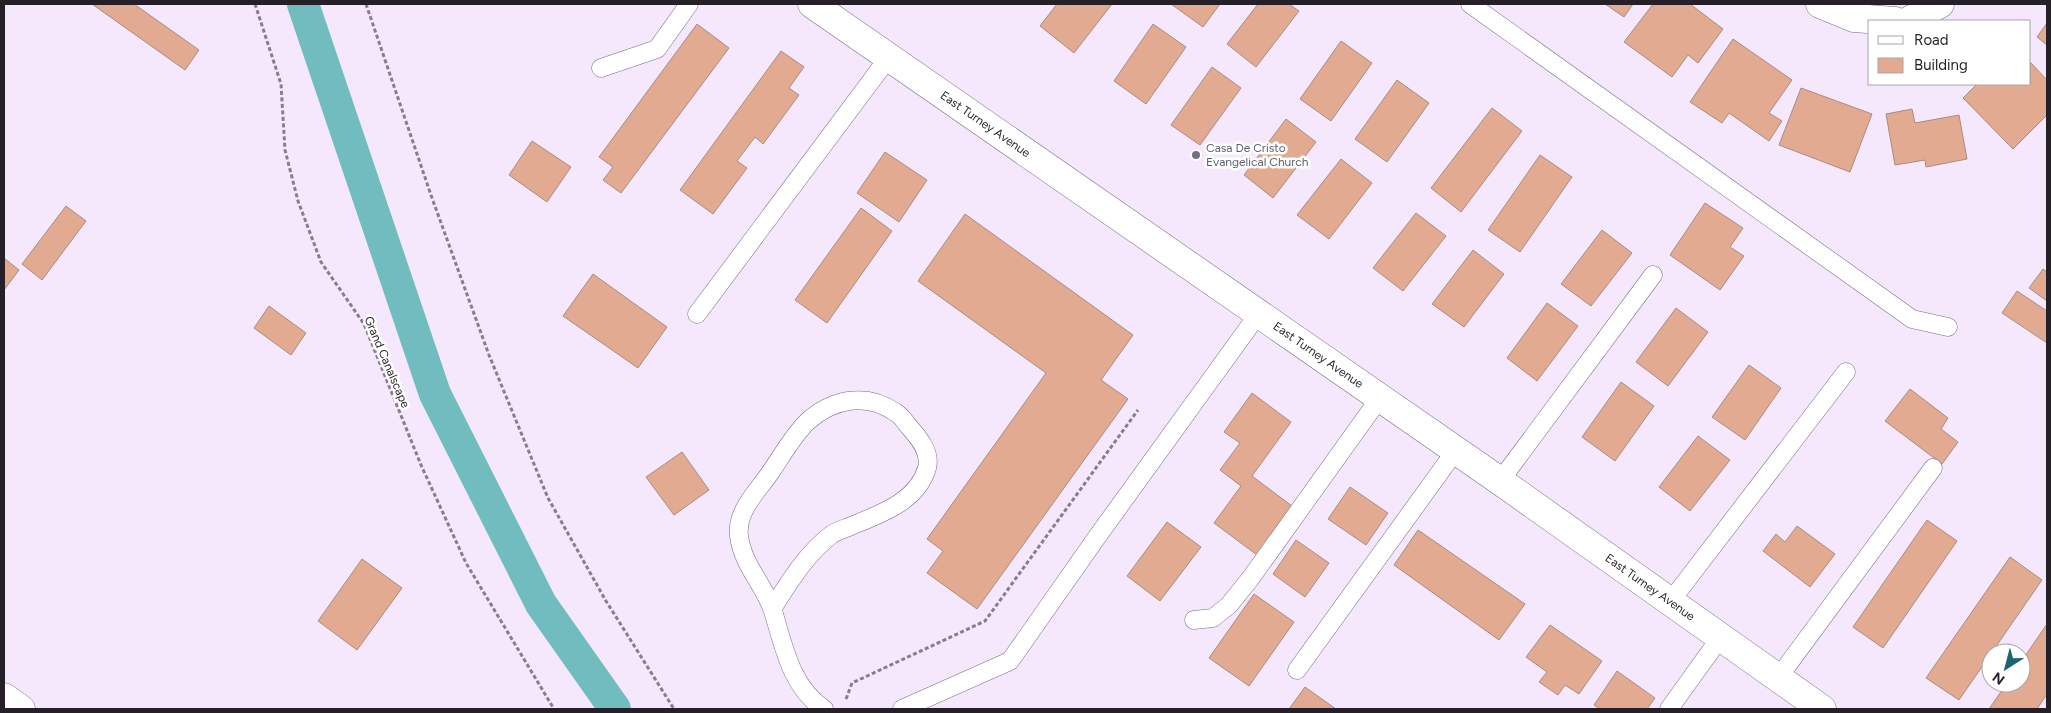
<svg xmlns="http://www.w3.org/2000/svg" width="2051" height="713" viewBox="0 0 2051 713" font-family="Figtree,sans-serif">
  <rect width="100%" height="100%" fill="#f5e8fd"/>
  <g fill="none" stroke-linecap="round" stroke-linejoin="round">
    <path stroke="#71bcbf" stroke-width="32" d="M303,4L435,394L541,604L615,709"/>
  </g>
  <path fill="#e3aa92" stroke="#a98c80" d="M92,4H134L199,50L185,70Z
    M1057,4H1112L1074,53L1040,26Z
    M1171,4H1220L1203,27Z
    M1258,4H1289L1299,11L1256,67L1227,44Z
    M1605,4H1633L1624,17Z
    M1653,4H1690L1723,29L1698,63L1688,55L1672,77L1624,42Z
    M2047,23V45L2037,37Z
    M697,24L729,48L621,193L603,180L613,167L599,157Z
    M1153,24L1186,47L1146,104L1114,81Z
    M1733,39L1792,80L1769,113L1782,121L1769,141L1729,113L1722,123L1690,102Z
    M1341,41L1372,63L1331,121L1300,99Z
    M781,51L804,67L789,88L799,95L763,144L755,137L737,161L747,168L713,214L680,190Z
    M2030,62L2047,80V115L2013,149L1963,98L1977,84H2030Z
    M1212,67L1241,88L1200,145L1171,125Z
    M1397,80L1429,103L1387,162L1355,139Z
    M1801,88L1872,114L1850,172L1779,145Z
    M1492,108L1522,131L1461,212L1431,188Z
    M1912,109L1915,123L1959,115L1967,159L1926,167L1925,160L1895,165L1886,114Z
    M1286,119L1316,142L1273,198L1244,175Z
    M532,141L571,167L547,202L509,175Z
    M885,152L927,180L899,222L857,193Z
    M1540,155L1572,177L1520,252L1488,230Z
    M1341,159L1372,183L1329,239L1297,215Z
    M1705,203L1743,228L1730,247L1744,256L1720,290L1670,255Z
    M66,206L86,221L42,280L22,264Z
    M861,208L892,231L827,323L795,300Z
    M1416,213L1446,236L1403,291L1373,268Z
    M965,214L1133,335L1101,380L1128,399L977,609L927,573L943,551L927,539L1046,373L918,281Z
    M1602,230L1632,253L1591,306L1561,284Z
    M1473,250L1504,274L1464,327L1432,304Z
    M4,258L19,270L4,290Z
    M2043,269L2047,272V301L2029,288Z
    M593,274L667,327L638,368L563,316Z
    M2017,291L2047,311V343L2002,313Z
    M1547,303L1578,326L1537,381L1507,358Z
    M269,306L306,333L291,355L254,328Z
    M1676,308L1708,332L1668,386L1636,362Z
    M1749,365L1781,388L1745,440L1712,417Z
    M1621,382L1654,406L1615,461L1582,437Z
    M1910,389L1948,418L1941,429L1958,442L1942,464L1885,421Z
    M1252,393L1291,422L1252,476L1292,506L1257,555L1214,523L1241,486L1220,470L1240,443L1224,432Z
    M1698,436L1730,460L1690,511L1659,487Z
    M682,452L709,490L674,515L646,477Z
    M1350,487L1388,513L1366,545L1328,519Z
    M1927,520L1957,541L1883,648L1853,627Z
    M1167,522L1201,547L1160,601L1127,576Z
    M1797,526L1835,554L1810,587L1763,551L1776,534L1785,542Z
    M1418,530L1525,604L1499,640L1394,565Z
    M1296,540L1329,563L1305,597L1273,574Z
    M2010,557L2042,580L1959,700L1926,678Z
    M362,559L402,588L357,650L318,621Z
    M1254,594L1294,622L1249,686L1209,658Z
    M2047,624V694L2037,709H1989L2007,683H2021V662Z
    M1550,625L1602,661L1579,694L1565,685L1558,695L1539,682L1547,672L1526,657Z
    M1617,671L1655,698L1647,709H1600L1594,705Z
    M1305,687L1336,709H1289Z"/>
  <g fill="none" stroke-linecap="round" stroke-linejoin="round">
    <defs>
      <path id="lane" d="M1470,4L1912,319L1948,327
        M601,68L657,49L689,4
        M697,314L889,57
        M1500,481L1653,275
        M1670,602L1846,372
        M772,609C788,584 806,554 831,535C836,531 844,529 851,526C880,514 917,502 927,468C931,453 920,439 910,428C906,423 901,415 895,412C866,392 833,399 808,421C794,434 781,457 770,473C757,492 736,511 739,536C743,566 764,584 773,611C784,647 791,687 824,709
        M1194,620L1213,618L1229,605L1250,579L1379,399
        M1297,670L1456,450
        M1778,678L1933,468
        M902,709L1010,661L1097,537L1259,313
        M1669,709L1720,638"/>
      <g id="street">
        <path id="s1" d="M812,4L1500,481L1822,709"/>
        <path d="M1820,4L1854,18L1895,21"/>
        <path d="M1908,21L1940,4"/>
        <path d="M4,697L21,709"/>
      </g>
    </defs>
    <use href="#lane" stroke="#796b82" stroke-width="19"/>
    <use href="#street" stroke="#796b82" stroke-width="29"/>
    <path stroke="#877d8c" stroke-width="3" stroke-dasharray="4 2.5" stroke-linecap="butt" d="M255,4L281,84L285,150L298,201L321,262L364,324L421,465L466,563L554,709
      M366,4L432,198L489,355L548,498L606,601L674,709
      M846,699L852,683L985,621L1138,410"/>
    <use href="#lane" stroke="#fff" stroke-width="18"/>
    <use href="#street" stroke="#fff" stroke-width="28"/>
  </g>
  <circle fill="#6b7280" stroke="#fff" stroke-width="2" cx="1196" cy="155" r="5"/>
  <g text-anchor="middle" stroke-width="5" stroke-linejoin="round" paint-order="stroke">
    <g font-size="12" fill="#251f28" stroke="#fff">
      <text dy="4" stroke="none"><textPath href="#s1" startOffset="211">East Turney Avenue</textPath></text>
      <text dy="4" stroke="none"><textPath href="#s1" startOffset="616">East Turney Avenue</textPath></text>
      <text transform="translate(387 362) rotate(67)" y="4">Grand Canalscape</text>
      <text dy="4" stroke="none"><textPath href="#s1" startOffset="1021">East Turney Avenue</textPath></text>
    </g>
    <g font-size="12" fill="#5b616d" stroke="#fff" text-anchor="start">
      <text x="1206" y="152">Casa De Cristo<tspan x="1206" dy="14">Evangelical Church</tspan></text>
    </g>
  </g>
  <rect width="2051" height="713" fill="none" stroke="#251f28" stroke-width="10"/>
  <rect x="1868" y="20" width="162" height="65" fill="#ffffff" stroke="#a8a5a9"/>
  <rect x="1878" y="36" width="25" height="8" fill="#ffffff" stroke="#a8a5a9"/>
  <text x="1914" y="45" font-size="15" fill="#251f28">Road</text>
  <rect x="1878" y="58" width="25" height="15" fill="#e3aa92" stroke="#a8a5a9"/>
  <text x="1914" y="70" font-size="15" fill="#251f28">Building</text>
  <g transform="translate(2006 668) rotate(216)"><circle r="24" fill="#ffffff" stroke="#a8a5a9"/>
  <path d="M0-4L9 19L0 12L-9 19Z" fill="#1e6374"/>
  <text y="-8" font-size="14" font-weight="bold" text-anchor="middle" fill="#251f28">N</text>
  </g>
</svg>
